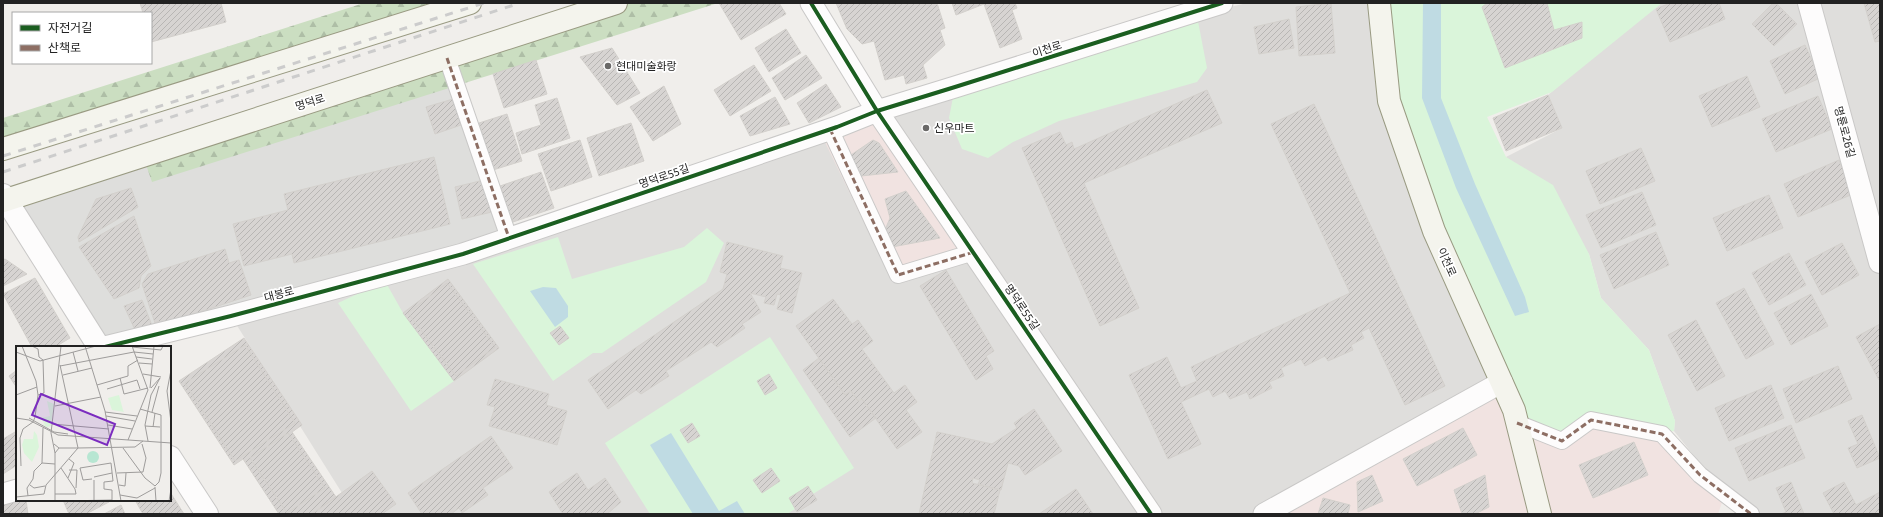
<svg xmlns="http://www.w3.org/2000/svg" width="1883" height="517" viewBox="0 0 1883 517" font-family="'Exo 2','Noto Sans KR',sans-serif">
  <defs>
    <pattern id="forest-firs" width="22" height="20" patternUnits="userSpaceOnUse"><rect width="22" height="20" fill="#cbdec1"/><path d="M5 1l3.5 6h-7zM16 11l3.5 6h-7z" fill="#aebea6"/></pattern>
    <pattern id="building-hatch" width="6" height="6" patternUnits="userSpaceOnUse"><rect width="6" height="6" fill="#d7d4d2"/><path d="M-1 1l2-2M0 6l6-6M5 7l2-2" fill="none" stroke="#b8b6b4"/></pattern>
  </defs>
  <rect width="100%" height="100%" fill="#f0eeeb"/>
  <path fill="#dfdedc" d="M1247,3H1371L1494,378L1251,514H1157L889,115L1226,8Z
    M1655,3H1880V514H1747L1725,494L1674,431L1675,421L1649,350L1601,298L1589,254L1506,157L1562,128L1548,95Z
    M820,132L976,255L1152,514H312L342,493L231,316Z"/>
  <path fill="#f1e3e1" d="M877,111L976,255L892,280L820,132Z
    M1502,382L1600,422L1662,434L1725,494L1718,514H1264Z"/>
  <path fill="#dededc" d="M457,66L514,237L105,347L10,207Z"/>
  <path fill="url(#forest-firs)" d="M364,3H471L3,149V118Z
    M616,3H718L152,182L143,156Z"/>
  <path fill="#daf5da" d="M1378,3H1662L1552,92L1487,117L1506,157L1553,185L1589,254L1601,298L1649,350L1675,421L1674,431L1662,433L1600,422L1562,441L1517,423L1389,101Z
    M1196,11L1207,68L1197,82L1059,121L1013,142L988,158L962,149L949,118L955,87Z
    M707,228L724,243L706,282L602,353H593L553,381L473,264L558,237L572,279L684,247Z
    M385,281L403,313L454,381L411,411L338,303Z
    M770,337L854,468L813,494L808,486L789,498L795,509L787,514H650L605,443Z"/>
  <path fill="#bfdbe3" d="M1423,3H1441V98L1475,184L1525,297L1529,312L1515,316L1456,188L1422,98Z
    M543,287L556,288L568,306V317L555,327L530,291Z
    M671,433L719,511L737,501L745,514H693L650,445Z"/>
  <path fill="url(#building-hatch)" stroke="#d3d0cc" d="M140,3H221L226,22L151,42V13H143Z
    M719,3H779L786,14L741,40Z
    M836,3H937L945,28L940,30L945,45L923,65L927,78L906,84L904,75L885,80L874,41L862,44L847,29Z
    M952,3H1015L1017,8L1012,10L1022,39L1000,48L984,4L956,15Z
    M1331,3L1335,53L1299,56L1296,7Z
    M1487,3H1547L1554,30L1582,22V38L1505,68L1482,7Z
    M1670,3H1719L1725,19L1670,42L1656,9Z
    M1773,3H1776L1797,24L1774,46L1752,24Z
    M1864,3H1880V41L1875,42Z
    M1289,19L1294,48L1259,54L1254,27Z
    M786,29L801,53L769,72L755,48Z
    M1805,45L1820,78L1785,94L1770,61Z
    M612,48L640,93L617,105L580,57Z
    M806,55L822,78L785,100L772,78Z
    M536,60L547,94L504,108L493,74Z
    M754,65L771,91L730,116L714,90Z
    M1747,76L1760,107L1712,127L1699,96Z
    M826,84L841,107L809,123L797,103Z
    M664,86L681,124L653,141L630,107Z
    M1207,90L1222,123L1084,183L1139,308L1100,326L1022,148L1060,132L1066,145L1072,142L1074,149Z
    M1548,95L1562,128L1506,151L1493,118Z
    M1818,96L1832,129L1776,152L1762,119Z
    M775,97L790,124L750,136L740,116Z
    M557,98L570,138L522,154L516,133L541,125L535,105Z
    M453,99L461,125L435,134L426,107Z
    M1314,104L1445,386L1405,405L1369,328L1361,332L1364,338L1351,345L1353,350L1328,361L1325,356L1305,366L1301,359L1281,368L1284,376L1269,382L1272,388L1250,399L1247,392L1230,399L1225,391L1213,397L1209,389L1181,402L1201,444L1168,459L1129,375L1167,357L1181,388L1197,381L1191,367L1350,293L1271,124Z
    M507,114L522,161L493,170L479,123Z
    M631,123L644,161L599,176L587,138Z
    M580,140L592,177L551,191L538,154Z
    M873,140L879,143L898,172L861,176L851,155Z
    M1641,148L1655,181L1600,204L1586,171Z
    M434,157L450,224L294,263L292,254L244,266L233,224L288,210L284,194Z
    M1839,160L1853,194L1798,217L1784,184Z
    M541,172L554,208L513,222L500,186Z
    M484,180L492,212L462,219L455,187Z
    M131,188L138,207L79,242L78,237L96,199Z
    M906,191L940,238L892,247L885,230L890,218L885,199Z
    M1642,192L1656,225L1601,248L1586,215Z
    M1769,195L1783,228L1727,251L1713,218Z
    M134,216L151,266L141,276L139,288L114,299L79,247Z
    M1656,232L1669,265L1614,289L1600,255Z
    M727,242L783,256L780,268L802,273L792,313L777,309L781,295L777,294L774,305L764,303L766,297L750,293L761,312L742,324L745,328L717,347L711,342L666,371L669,376L641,394L636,390L608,409L588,380L723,289L727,274L720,272Z
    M1842,243L1859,275L1822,295L1805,262Z
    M225,249L229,263L239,260L251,295L161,325L159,321L155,323L142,284L148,274Z
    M1789,253L1806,285L1769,305L1752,273Z
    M5,259L27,274L3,286V260Z
    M946,270L994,351L986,356L993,369L976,380L920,286Z
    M35,278L70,338L55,347H32L3,294Z
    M448,279L499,348L454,381L403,313Z
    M447,283L495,347L456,376L408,313Z
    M1744,288L1774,344L1746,359L1716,303Z
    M1811,294L1828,326L1791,345L1774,313Z
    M833,299L852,324L858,320L873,341L862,349L894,393L905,385L917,402L906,410L922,432L897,449L862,399L858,401L851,391L845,395L796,326Z
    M142,300L153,328L136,332L124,306Z
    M1696,320L1725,376L1697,391L1668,335Z
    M1880,324V380H1879L1856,337Z
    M560,326L569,338L559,345L550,333Z
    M244,338L302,425L292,432L336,497L312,514H279L243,459L234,465L179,381Z
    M245,345L295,423L235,461L185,383Z
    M819,358L845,395L851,391L858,401L862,399L876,418L850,437L803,370Z
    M1838,366L1852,399L1796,423L1783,389Z
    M17,370V388L9,376Z
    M769,374L777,388L765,395L757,381Z
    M495,379L549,394L546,405L567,411L557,445L489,426L495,407L487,405Z
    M1771,385L1784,418L1729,441L1715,408Z
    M1034,409L1062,451L1025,475L1019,466L1008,463L1001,490L978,484L980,480L973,478L972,483L1000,490L994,514H919L937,432L992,444L1017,428L1014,423Z
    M1862,415L1880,458L1857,468L1848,448L1858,444L1848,421Z
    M692,423L700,436L688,443L680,430Z
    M1791,425L1805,458L1749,481L1735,448Z
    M1463,428L1477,455L1417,486L1403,459Z
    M15,432L17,435V465L3,474V439Z
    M288,433L325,488L287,513L250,458Z
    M491,436L513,468L483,488L488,495L462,513L459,508L451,514H422L408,493Z
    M1634,442L1648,475L1593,498L1579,465Z
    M771,468L780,481L762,493L753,480Z
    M372,471L396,504L382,514H312Z
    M577,473L588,490L605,478L621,502L607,514H563L549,492Z
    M1372,475L1383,501L1358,512L1357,482Z
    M1485,475L1489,507L1475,514H1462L1454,490Z
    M1791,482L1804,514H1781L1786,512L1776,488Z
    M1844,482L1856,505L1880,492V513L1834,514L1823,493Z
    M808,486L817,500L797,512L789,498Z
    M1076,489L1093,514H1039Z
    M170,492L184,514H143L135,500H170Z
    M1323,498L1350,505L1348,514H1318Z
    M26,500L28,514H3V502Z
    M63,500H108L109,502L86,514H69Z
    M121,505L125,514H104Z"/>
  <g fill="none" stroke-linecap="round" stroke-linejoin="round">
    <defs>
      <path id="pedestrian" d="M447,58L509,238
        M830,129L898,275L974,252
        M1517,423L1562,441L1591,420L1662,434L1700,475L1751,514"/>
      <path id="minor" d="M811,3L877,111L1151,514
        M105,347L231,316L463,254L837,127L877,111L955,87L1222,3
        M3,494L17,490
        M1264,514L1502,382"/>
      <path id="tertiary" d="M1809,3L1880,262
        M3,195L99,347
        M170,457L207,514"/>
      <path id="secondary" d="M1379,3L1389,101L1434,231L1514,410L1540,514
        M3,149L470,3
        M3,201L616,3"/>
    </defs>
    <use href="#pedestrian" stroke="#c9c8c7" stroke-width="18"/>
    <use href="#minor" stroke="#c9c8c7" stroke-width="23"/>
    <use href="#tertiary" stroke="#c9c8c7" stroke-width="24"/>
    <use href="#secondary" stroke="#999a82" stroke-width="24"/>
    <use href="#pedestrian" stroke="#fdfcfc" stroke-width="16"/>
    <use href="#minor" stroke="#fdfcfc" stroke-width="21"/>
    <use href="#tertiary" stroke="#fdfcfc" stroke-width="22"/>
    <use href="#secondary" stroke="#f4f4ed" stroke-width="22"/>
    <path stroke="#ccc" stroke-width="3" stroke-dasharray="8 8" stroke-linecap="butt" d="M3,156L484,3
      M3,172L520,3"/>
    <path stroke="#8d6e63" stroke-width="3" stroke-dasharray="6 3" stroke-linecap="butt" d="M447,58L509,238
      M830,129L898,275L974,252
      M1517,423L1562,441L1591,420L1662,434L1700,475L1751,514"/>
    <defs>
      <path id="cycleway" d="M811,3L877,111L1151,514
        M105,347L231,316L463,254L837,127L877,111L955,87L1222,3"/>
    </defs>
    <use href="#cycleway" stroke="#fff" stroke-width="6"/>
    <use href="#cycleway" stroke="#1b5e20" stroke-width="4"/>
  </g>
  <g fill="#6a6968" stroke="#fff" stroke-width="1.5">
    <circle cx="608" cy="66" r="4"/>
    <circle cx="926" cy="128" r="4"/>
  </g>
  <g text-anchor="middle" stroke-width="3.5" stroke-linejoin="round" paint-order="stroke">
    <g font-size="11" fill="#222" stroke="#fff">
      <text transform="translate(1047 49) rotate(-18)" y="4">이천로</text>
      <text transform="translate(310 102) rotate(-18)" y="4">명덕로</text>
      <text transform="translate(1845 132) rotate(75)" y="4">명륜로26길</text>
      <text transform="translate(664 176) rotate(-19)" y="4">명덕로55길</text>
      <text transform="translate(1447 262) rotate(66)" y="4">이천로</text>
      <text transform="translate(279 294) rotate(-15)" y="4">대봉로</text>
      <text transform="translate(1022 307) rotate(56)" y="4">명덕로55길</text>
    </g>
    <g font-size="11" fill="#222" stroke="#fff" text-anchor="start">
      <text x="616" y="70">현대미술화랑</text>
      <text x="934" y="132">신우마트</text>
    </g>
  </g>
  <g transform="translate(16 346)">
    <rect width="155" height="155" fill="#f0eeeb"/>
    <path d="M103,49L107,64L108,66L96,64L92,52ZM31,55L38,58L35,80L31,81L24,77L29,79L25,72L34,70ZM18,85L21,89L23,101L16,116L8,107L6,99L8,93H17Z" fill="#daf5da"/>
    <path d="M71 111a6 6 0 1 1 12 0a6 6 0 1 1-12 0Z" fill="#b7e6d2"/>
    <path fill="none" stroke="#9e9c9b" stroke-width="1" d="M16,0L22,3L23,11L27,14L28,47L22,49M69,0L89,65L105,155M116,1L145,4L147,0M0,6L24,15L80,0M57,6L62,25M120,11L136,13M123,17L136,18M44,20L118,6L137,8M155,24L151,45L155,76M127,28L145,31M47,29L76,22M104,32L108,48L132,42M81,39L112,30V20L122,14M134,42L138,0M135,42L144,32M91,43L121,34L124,43M0,49L21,41M39,60L85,51M124,63L145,69V127L143,136L139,140M89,66L121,70M136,66L143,40M90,70L119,75M0,72L13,74L42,89L155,97M13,72L38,86L52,88M36,78L93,83M92,79L116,83M129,80L144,81M137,81L139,67M112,94L132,44L116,0M132,95L129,79L135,49L144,32M38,98L43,102L39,107M126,98L130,112L127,126M43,102H62L44,19M107,102L129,132L139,140M26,117L27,82M5,120L4,92L7,83L17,76L19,71L22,49L20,35L6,0M53,124H61L60,142M101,127L127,126M78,131L96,127M52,132L58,117L53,113M76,133L67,134L64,122L95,117L97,135L88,136V143L96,144V155M78,134V154M14,139L18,142L29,140M103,139L109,140L110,127M139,141L140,155M39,148H60L59,143L45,122M104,149L121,152L139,142M12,150L11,142L17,133L18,125L26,117L39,118M0,151L28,148L30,139L62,102L119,101L127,95M39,155V107L35,87L45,0M47,155L96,154M153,155L155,143"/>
    <path fill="#7b2cbf" fill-opacity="0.15" stroke="#7b2cbf" stroke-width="2" d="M25,48L99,78L91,99L16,69Z"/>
    <rect width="155" height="155" fill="none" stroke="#222" stroke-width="2"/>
  </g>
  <rect width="1883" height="517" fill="none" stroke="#222222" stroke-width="8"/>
  <rect x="12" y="12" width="140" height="52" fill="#ffffff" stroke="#a7a7a7"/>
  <rect x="20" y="25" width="20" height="6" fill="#1b5e20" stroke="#a7a7a7"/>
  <text x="48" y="32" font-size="12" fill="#222222">자전거길</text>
  <rect x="20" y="45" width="20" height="6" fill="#8d6e63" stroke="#a7a7a7"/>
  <text x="48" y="52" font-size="12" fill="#222222">산책로</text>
</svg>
